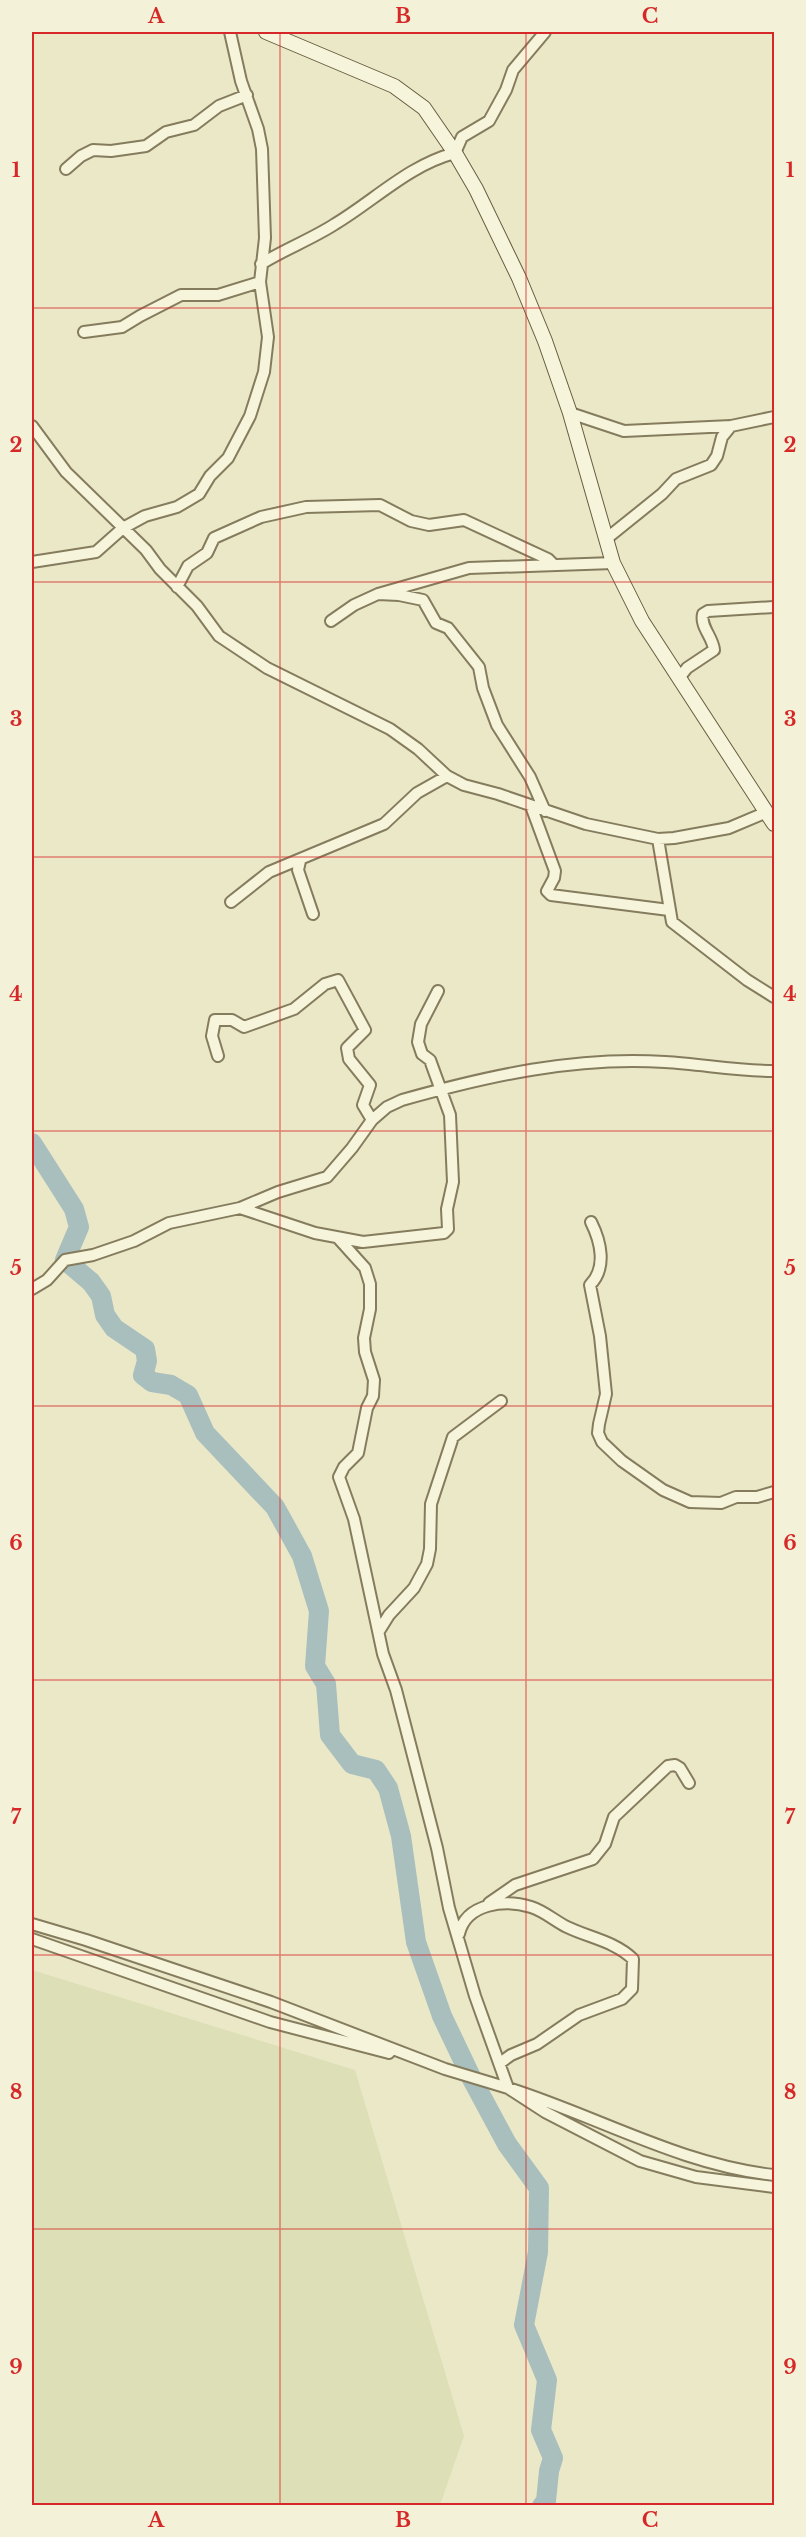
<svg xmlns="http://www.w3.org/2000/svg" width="806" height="2537" viewBox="0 0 806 2537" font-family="'Libre Baskerville',serif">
  <rect width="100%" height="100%" fill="#ebe8c8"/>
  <path fill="#dde0b6" d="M32,1970L355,2070L464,2436L440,2505H32Z"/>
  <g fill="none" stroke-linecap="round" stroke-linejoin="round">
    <path stroke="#a8bfbe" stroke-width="20" d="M32,1143L74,1209L79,1227L65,1260L91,1282L101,1296L105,1315L114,1328L145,1349L147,1361L143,1375L152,1382L171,1385L188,1395L205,1433L275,1507L302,1556L319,1611L315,1666L326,1684L330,1735L352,1764L376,1770L388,1788L401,1836L416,1942L442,2016L472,2079L507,2144L539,2188L538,2252L524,2325L547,2380L541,2430L553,2458L549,2471L546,2501L542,2506"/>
    <defs>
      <path id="street" d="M66,169L81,156L93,150L111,151L146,146L166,132L194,125L219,106L247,95
        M261,264C285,249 312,239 335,224C375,200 409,165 455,153L462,137L489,121L506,90L513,70L545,32
        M84,332L122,327L140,316L181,295H218L260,282
        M570,413L624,431L731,426
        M32,426L66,472L146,550L160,569L197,606L219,636L267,668L390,729L418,749L447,776L464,785L498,794L586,824L658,839L674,838L729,828L767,812
        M606,539L662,494L676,479L711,465L717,456L722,437L731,426L774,417
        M32,562L96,552L123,528L145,516L177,507L199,494L210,476L228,458L250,416L264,372L268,337L260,282L265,238L262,149L258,129L241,81L230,32
        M177,587L188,566L207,553L214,538L261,517L306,507L380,505L411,521L429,525L464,520L548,559L553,564
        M378,594L399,595L423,600L436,623L448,628L479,667L483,688L497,725L530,777L545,811
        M331,621L354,605L378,594L469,568L613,563
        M680,677L687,668L714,650C713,637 700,627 703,614L708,611L774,607
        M531,806L555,871L554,878L547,891L551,895L669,910
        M658,839L672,922L747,980L774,997
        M300,861L298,870L313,914
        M231,902L269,872L384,824L417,793L447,776
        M218,1056L212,1036L215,1020H232L244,1027L294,1009L325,984L338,980L365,1030L347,1048L349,1059L370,1085L363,1105L372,1120
        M240,1208L315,1233L363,1242L444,1233L448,1229L447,1209L453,1182L450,1115L430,1060L422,1054L418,1042L421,1024L438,991
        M591,1222C601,1242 607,1268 590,1285L600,1336L606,1394L599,1424L598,1433L602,1442L622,1461L663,1490L690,1502L721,1503L736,1497H757L774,1492
        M338,1238L365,1268L370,1284V1309L364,1338L365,1352L374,1380L373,1396L367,1408L358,1453L344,1467L339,1477L354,1519L383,1654L396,1690L437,1848L449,1908L475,1996L508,2088C597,2116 681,2165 774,2175
        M32,1289L47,1280L65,1260L93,1255L134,1241L169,1223L240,1208L278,1192L327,1177L352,1148L372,1120L387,1107L402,1100C488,1076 575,1056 665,1062C701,1064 737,1071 774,1071
        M379,1631L389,1615L414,1588L427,1564L430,1549L431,1504L453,1437L501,1401
        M489,1903L515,1885L593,1859L605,1844L614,1817L668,1766L675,1765L680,1768L689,1783
        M32,1924L86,1940L271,2002L445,2069L508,2088L545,2112L640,2161L696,2177L774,2187
        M459,1934C466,1903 505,1899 531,1907C544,1911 555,1921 567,1927C590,1938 614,1941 633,1959L632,1989L622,1999L579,2015L537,2044L511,2055L500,2063
        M32,1939L270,2022L389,2053"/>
      <path id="secondary" d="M266,32L394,86L424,108L455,153L476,189L519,278L545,341L570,413L613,563L642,621L774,824"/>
    </defs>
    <use href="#street" stroke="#857c5e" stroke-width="14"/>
    <use href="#secondary" stroke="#675d41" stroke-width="16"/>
    <use href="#street" stroke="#f6f4da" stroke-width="10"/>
    <use href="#secondary" stroke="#f6f4da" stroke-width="14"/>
  </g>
  <path fill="none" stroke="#d62828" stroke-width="1.5" stroke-opacity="0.55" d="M280,32V2506M526,32V2506M32,308H774M32,582H774M32,857H774M32,1131H774M32,1406H774M32,1680H774M32,1955H774M32,2229H774"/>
  <rect width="806" height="2537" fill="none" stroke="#f3f1d7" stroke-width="66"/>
  <rect x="33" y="33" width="740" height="2471" fill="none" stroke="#d62828" stroke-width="2"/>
  <g font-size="20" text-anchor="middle" font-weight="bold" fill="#d62828">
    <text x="156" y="23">A</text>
    <text x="403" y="23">B</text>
    <text x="650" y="23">C</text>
    <text x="16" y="177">1</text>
    <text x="790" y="177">1</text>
    <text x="16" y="452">2</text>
    <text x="790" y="452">2</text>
    <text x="16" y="726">3</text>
    <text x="790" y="726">3</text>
    <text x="16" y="1001">4</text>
    <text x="790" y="1001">4</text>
    <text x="16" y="1275">5</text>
    <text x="790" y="1275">5</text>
    <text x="16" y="1550">6</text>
    <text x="790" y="1550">6</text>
    <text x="16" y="1824">7</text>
    <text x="790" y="1824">7</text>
    <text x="16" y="2099">8</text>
    <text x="790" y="2099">8</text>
    <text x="16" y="2374">9</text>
    <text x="790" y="2374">9</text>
    <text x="156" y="2527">A</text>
    <text x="403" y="2527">B</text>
    <text x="650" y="2527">C</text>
  </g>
</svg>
